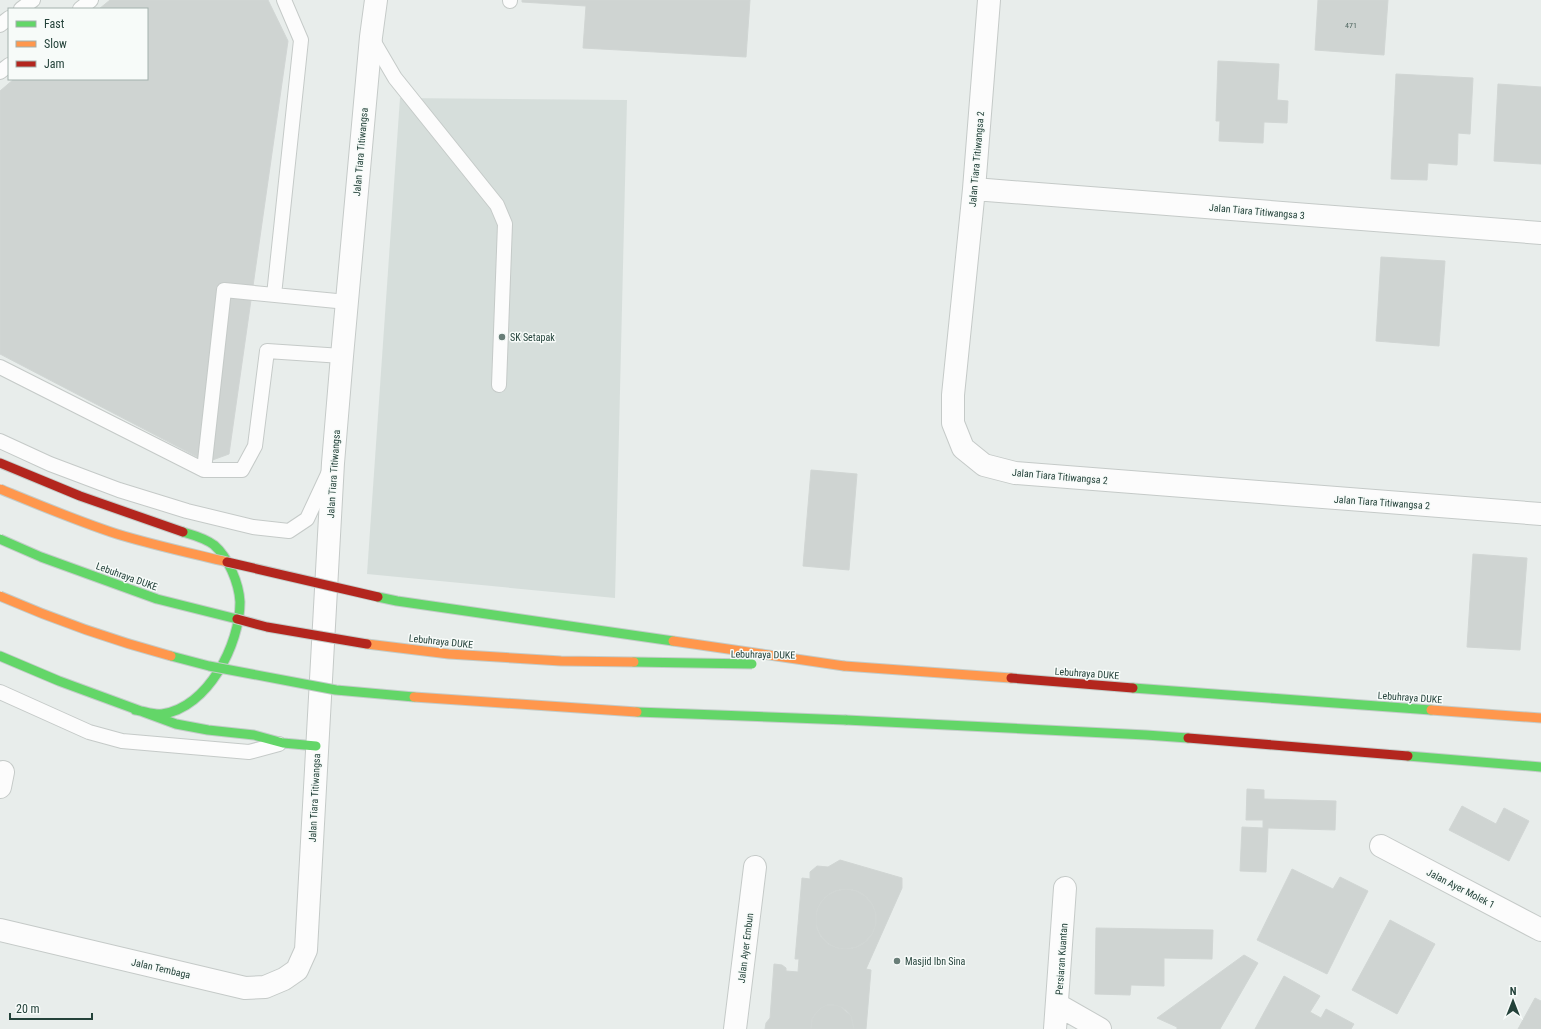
<svg xmlns="http://www.w3.org/2000/svg" width="1541" height="1029" viewBox="0 0 1541 1029" font-family="'Roboto Condensed',sans-serif">
  <rect width="100%" height="100%" fill="#e8edeb"/>
  <path fill="#d6dedb" d="M400,98L627,100L615,598L367,574Z"/>
  <path fill="#cfd4d2" stroke="#d1d6d4" fill-rule="evenodd" d="M110,0H268L288,41L229,454L207,462L0,354V91L14,79H147V9H99Z
    M522,0H750L746,57L583,48L586,6L522,2Z
    M1318,0H1388L1384,55L1315,50Z
    M1218,61L1279,64L1277,100L1288,101L1287,123L1264,122L1263,143L1219,141L1220,121H1216Z
    M1396,74L1473,78L1470,134L1458,133L1457,165L1428,163L1427,180L1391,179Z
    M1498,84L1541,87V164L1494,161Z
    M1381,257L1445,261L1439,346L1376,341Z
    M811,470L857,474L849,570L803,566Z
    M1473,554L1527,558L1520,650L1467,647Z
    M1247,789L1264,790V799L1336,801L1335,830L1268,828L1266,872L1240,871L1242,827L1263,828V820H1246Z
    M1462,806L1496,824L1504,808L1529,821L1509,861L1449,830Z
    M840,860L902,878V888L866,969L871,970L866,1029H854L851,1016L841,1007L834,1005H827L821,1008L816,1013L812,1019L811,1029H765L766,1023L770,1018L774,964L782,965L786,968V971L798,972L799,959H795L802,878L810,879V872L817,866L828,867ZM846,889L856,891L865,896L872,904L876,914V924L872,934L865,942L856,947L846,949L837,948L828,944L821,937L817,929L816,919L817,910L821,902L828,895L836,891Z
    M1292,869L1333,889L1340,877L1368,891L1327,974L1257,940Z
    M816 919a30 30 0 1 1 60 0a30 30 0 1 1-60 0Z
    M1390,920L1435,944L1397,1014L1352,990Z
    M1096,928L1213,930L1212,959L1164,958V986L1131,985L1130,995L1095,994Z
    M1244,955L1258,963L1220,1029H1177V1027L1157,1018Z
    M1284,976L1320,996L1310,1012L1321,1018L1326,1009L1354,1024L1351,1029H1255Z
    M1535,998L1541,1001V1029H1518Z
    M827,1005H834L841,1007L847,1011L851,1016L854,1029H811L812,1019L816,1013L821,1008Z"/>
  <g fill="none" stroke-linecap="round" stroke-linejoin="round">
    <defs>
      <path id="lane" d="M510,1V0
        M21,9L33,0
        M80,9L91,0
        M0,25L9,18
        M371,37L395,78L497,205L505,224L499,385
        M0,72L9,65
        M274,295L301,40L284,0
        M0,367L204,470H242L255,446L267,351L342,356
        M0,441L50,464L119,490L187,511L253,527L289,531L307,519L328,474
        M204,470L224,290L347,302
        M0,692L89,732L122,741L249,752L279,744"/>
      <path id="street" d="M989,0L974,189L953,395V423L963,448L984,465L1015,473L1541,514
        M974,189L1541,233
        M0,787L3,772
        M1381,846L1541,930
        M0,930L245,988L265,987L284,979L297,970L306,950L333,463L342,356L371,37L376,0
        M1058,1005L1100,1029
        M735,1029L755,867
        M1055,1029L1065,888"/>
      <path id="fast" d="M0,656L59,681L176,724L208,730L254,735L283,743L316,746
        M1133,688L1431,710
        M135,710C144,711 153,715 162,714C208,708 240,644 240,602C239,583 228,557 214,545C205,538 193,535 183,532
        M846,720L1146,735L1188,738
        M1408,756L1541,767"/>
      <path id="slow" d="M844,666L1011,678
        M1431,710L1541,718"/>
      <path id="jam" d="M0,463L80,496L183,532
        M1011,678L1133,688
        M1188,738L1408,756"/>
    </defs>
    <use href="#lane" stroke="#c5cac8" stroke-width="16"/>
    <use href="#street" stroke="#c5cac8" stroke-width="24"/>
    <use href="#fast" stroke="#c3ccc9" stroke-width="11"/>
    <use href="#slow" stroke="#c3ccc9" stroke-width="11"/>
    <use href="#jam" stroke="#c3ccc9" stroke-width="11"/>
    <use href="#lane" stroke="#fcfcfc" stroke-width="14"/>
    <use href="#street" stroke="#fcfcfc" stroke-width="22"/>
    <use href="#fast" stroke="#63d668" stroke-width="9"/>
    <use href="#slow" stroke="#ff974d" stroke-width="9"/>
    <use href="#jam" stroke="#b3261e" stroke-width="9"/>
    <defs>
      <path id="fast-bridge" d="M0,539L41,557L157,599L237,619
        M378,597L397,601L673,641
        M171,656L209,666L336,690L414,697
        M634,662L752,664
        M637,712L846,720"/>
      <path id="slow-bridge" d="M0,489C39,505 77,521 117,534C153,545 190,553 227,562
        M0,596C55,620 112,640 171,656
        M673,641L844,666
        M367,644L449,654L561,661L634,662
        M414,697L637,712"/>
      <path id="jam-bridge" d="M227,562L378,597
        M237,619L267,627L367,644"/>
    </defs>
    <use href="#fast-bridge" stroke="#c3ccc9" stroke-width="11" stroke-linecap="butt"/>
    <use href="#slow-bridge" stroke="#c3ccc9" stroke-width="11" stroke-linecap="butt"/>
    <use href="#jam-bridge" stroke="#c3ccc9" stroke-width="11" stroke-linecap="butt"/>
    <use href="#fast-bridge" stroke="#63d668" stroke-width="9"/>
    <use href="#slow-bridge" stroke="#ff974d" stroke-width="9"/>
    <use href="#jam-bridge" stroke="#b3261e" stroke-width="9"/>
  </g>
  <g fill="#697e78" stroke="#f7fbf9" stroke-width="1.5">
    <circle cx="502" cy="337" r="4"/>
    <circle cx="897" cy="961" r="4"/>
  </g>
  <g text-anchor="middle" stroke-width="3" stroke-linejoin="round" paint-order="stroke">
    <g font-size="8" fill="#506761">
      <text x="1351" y="28">471</text>
    </g>
    <g font-size="10" fill="#24423a" stroke="#f7fbf9">
      <text transform="translate(360 152) rotate(-85)" y="4">Jalan Tiara Titiwangsa</text>
      <text transform="translate(976 159) rotate(-85)" y="4">Jalan Tiara Titiwangsa 2</text>
      <text transform="translate(1257 211) rotate(5)" y="4">Jalan Tiara Titiwangsa 3</text>
      <text transform="translate(333 474) rotate(-86)" y="4">Jalan Tiara Titiwangsa</text>
      <text transform="translate(1060 476) rotate(5)" y="4">Jalan Tiara Titiwangsa 2</text>
      <text transform="translate(1382 502) rotate(4)" y="4">Jalan Tiara Titiwangsa 2</text>
      <text transform="translate(127 576) rotate(20)" y="4">Lebuhraya DUKE</text>
      <text transform="translate(441 641) rotate(6)" y="4">Lebuhraya DUKE</text>
      <text transform="translate(763 654) rotate(1)" y="4">Lebuhraya DUKE</text>
      <text transform="translate(1087 673) rotate(4)" y="4">Lebuhraya DUKE</text>
      <text transform="translate(1410 697) rotate(4)" y="4">Lebuhraya DUKE</text>
      <text transform="translate(314 798) rotate(-87)" y="4">Jalan Tiara Titiwangsa</text>
      <text transform="translate(1461 888) rotate(27)" y="4">Jalan Ayer Molek 1</text>
      <text transform="translate(745 948) rotate(-83)" y="4">Jalan Ayer Embun</text>
      <text transform="translate(1061 959) rotate(-86)" y="4">Persiaran Kuantan</text>
      <text transform="translate(161 968) rotate(13)" y="4">Jalan Tembaga</text>
    </g>
    <g font-size="10" fill="#24423a" stroke="#f7fbf9" text-anchor="start">
      <text x="510" y="341">SK Setapak</text>
      <text x="905" y="965">Masjid Ibn Sina</text>
    </g>
  </g>
  <rect x="8" y="8" width="140" height="72" fill="#f7fbf9" stroke="#a3b1ad"/>
  <rect x="16" y="21" width="20" height="6" fill="#63d668" stroke="#a3b1ad"/>
  <text x="44" y="28" font-size="12" fill="#24423a">Fast</text>
  <rect x="16" y="41" width="20" height="6" fill="#ff974d" stroke="#a3b1ad"/>
  <text x="44" y="48" font-size="12" fill="#24423a">Slow</text>
  <rect x="16" y="61" width="20" height="6" fill="#b3261e" stroke="#a3b1ad"/>
  <text x="44" y="68" font-size="12" fill="#24423a">Jam</text>
  <g transform="translate(1513 1001)" stroke="#f7fbf9" stroke-width="3" paint-order="stroke">
  <path d="M0-3L7 15L0 10L-7 15Z" fill="#24423a"/>
  <text y="-6" font-size="11" font-weight="bold" text-anchor="middle" fill="#24423a">N</text>
  </g>
  <path d="M10 1013v6h82v-6" fill="none" stroke="#24423a" stroke-width="2"/>
  <text x="16" y="1013" font-size="12" fill="#24423a" stroke="#f7fbf9" stroke-width="3" paint-order="stroke">20 m</text>
</svg>
